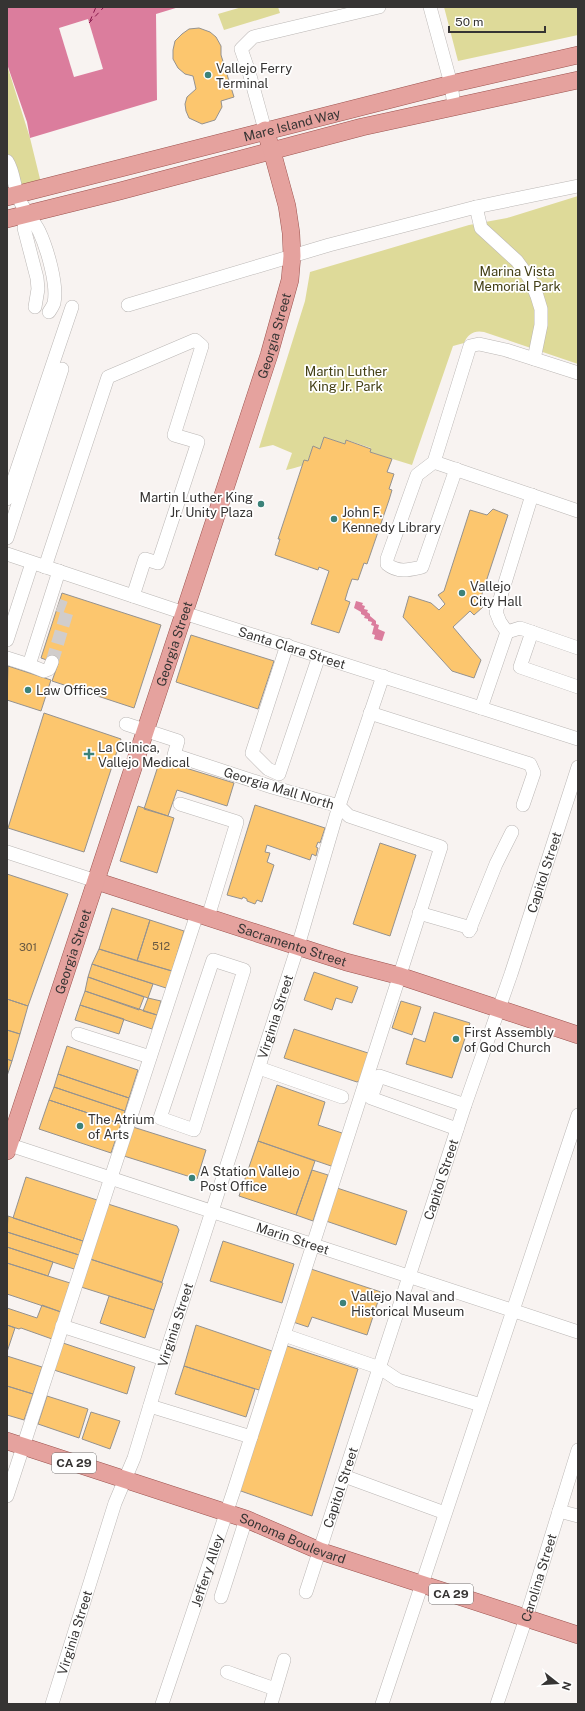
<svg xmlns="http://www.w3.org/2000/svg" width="585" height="1711" viewBox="0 0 585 1711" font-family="'Public Sans',sans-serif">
  <rect width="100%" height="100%" fill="#f8f3f1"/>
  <path fill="#deda99" d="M242,7H278L280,13L224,30L218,14Z
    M444,7H578V35L458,61Z
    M7,65L30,138L41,183L7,186Z
    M578,196V364L484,332C474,330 468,334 464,343L453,346L412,465L370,452L371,448L347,440L345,444L324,437L320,449L313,447C306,467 306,465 286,470L292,453L273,445L259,448L305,301L310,272L469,225L507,218Z"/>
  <path fill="#db7d9d" d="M7,7H179L156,14L157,100L30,138L27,122L7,64Z
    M356,601L363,603L362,605L365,606L364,609L368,610L367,612L370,614V616L376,621V624L379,625L378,629L385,632L382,641L374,639L375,635L372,634L374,626L371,625L372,622L368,621V619L364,618L365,616L361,614V612L354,608Z"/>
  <path fill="#f8f3f1" d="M88,19L103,69L74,77L59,28Z"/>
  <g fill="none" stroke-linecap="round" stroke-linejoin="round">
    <path stroke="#88184c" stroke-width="1" stroke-dasharray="5 4" stroke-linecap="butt" d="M90,21L96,7
      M89,23L104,7"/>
  </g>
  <path fill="#fcc66e" stroke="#95928f" d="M199,28L210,32L216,37L221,46V55L234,97L221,101L222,107L215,120L202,124L189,118L186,111L185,104L187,97L196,89L193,76L185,74L178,68L173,59V50L175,41L182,34L189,29Z
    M324,437L345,444L346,440L371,449L370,452L392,459L387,472L394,474L389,489L392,490L389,500L367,564L364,563L358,580L352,579L348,590L345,600L350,602L339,633L311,624L329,571L319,567L318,570L275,555L280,539H278L304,460L308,461L313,446L320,449Z
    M493,509L508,515L479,603L483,607L474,615L470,611L453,627L481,660L474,678L452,671L403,617L409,596L431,603L439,610L445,604L438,595L444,591L470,510L487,515Z
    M62,593L161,625L134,708L52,681L58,664L41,658Z
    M191,635L274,661L258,709L176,682Z
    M8,666L51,680L41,711L7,700Z
    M44,713L121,739L84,852L8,828Z
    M160,760L234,783L227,806L177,790L168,816L144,809Z
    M255,805L325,828L320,843L318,842L316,847L318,848L316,856L312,854L310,860L267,845L265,852L270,853L267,862L274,865L262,902L257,900L255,904L247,901V899L243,897L242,899L227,895Z
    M138,806L174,818L157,873L120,861Z
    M380,843L416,855L390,936L353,924Z
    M7,874L68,894L28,1006L7,999Z
    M112,908L150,920L137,961L99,949Z
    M150,920L184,931L172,971L137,961Z
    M99,949L172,971L166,988L92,964Z
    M92,964L153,984L148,998L88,977Z
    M314,972L358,987L352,1003L336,998L332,1010L304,1000Z
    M88,977L144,997L139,1010L85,991Z
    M85,991L157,1015L152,1029L80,1005Z
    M148,998L161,1001L157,1015L143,1011Z
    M7,999L28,1006L20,1034L7,1030Z
    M401,1001L421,1007L412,1035L392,1028Z
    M80,1005L124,1019L119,1034L75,1020Z
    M434,1012L470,1023L452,1078L406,1064L414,1038L425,1042Z
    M294,1029L368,1053L370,1054L361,1080L357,1082L284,1058Z
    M7,1030L20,1034L12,1061L7,1059Z
    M67,1046L138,1070L129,1098L58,1074Z
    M7,1059L12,1061L7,1076Z
    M58,1074L129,1098L125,1111L54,1087Z
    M277,1085L325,1102L318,1125L345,1134L334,1167L258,1141Z
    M54,1087L125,1111L121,1124L49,1100Z
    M49,1100L121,1124L111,1153L39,1129Z
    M133,1127L206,1150L197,1179L124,1156Z
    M258,1141L315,1161L296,1215L239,1196Z
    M312,1170L328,1175L313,1221L296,1215Z
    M26,1177L97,1200L83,1241L13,1218Z
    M337,1188L407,1211L396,1245L326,1221Z
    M108,1204L177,1226L179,1230L162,1282L90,1259Z
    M8,1216L83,1241L79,1255L7,1232Z
    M7,1232L79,1255L74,1269L7,1247Z
    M223,1241L294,1264L282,1303L210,1281Z
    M7,1247L53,1262L48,1276L7,1263Z
    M90,1259L163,1283L154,1310L81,1287Z
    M7,1263L70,1283L61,1312L7,1294Z
    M311,1269L381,1292L367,1335L312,1317L308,1327L293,1322Z
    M109,1296L154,1310L145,1338L100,1323Z
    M42,1305L61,1312L52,1339L21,1328L19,1329L7,1325V1308L37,1318Z
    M7,1325L15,1328L7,1352Z
    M196,1325L272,1351L259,1390L184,1366Z
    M63,1343L135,1367L127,1394L54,1370Z
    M284,1345L358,1369L312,1516L238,1490Z
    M7,1356L42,1367L33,1394L7,1386Z
    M184,1366L255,1389L246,1417L175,1394Z
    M7,1386L33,1394L24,1420L7,1415Z
    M47,1396L88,1409L79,1438L38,1424Z
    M91,1412L120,1421L110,1449L82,1439Z"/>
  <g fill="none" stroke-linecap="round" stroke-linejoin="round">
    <path stroke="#d1cdcb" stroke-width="13" stroke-dasharray="13 6" stroke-linecap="butt" d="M52,662L67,612L66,608L58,605"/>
    <defs>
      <g id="minor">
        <path d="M430,7L451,84L454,106"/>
        <path d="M265,130L249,72L241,49L253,37L379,7"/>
        <path d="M7,161C13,170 14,183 17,194C22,209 32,218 39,231C47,248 58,285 54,303C53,306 51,309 49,312"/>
        <path d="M476,207L481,228L517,261L530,279L537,296L541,309V325L534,359"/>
        <path d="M26,214L24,228L37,278L38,289L35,307"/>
        <path d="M128,305L329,245L476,207L578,186"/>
        <path d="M434,462L578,511"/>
        <path d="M456,469L422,567C409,570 398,573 387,564V559L417,475L434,462L470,346L479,344L506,350L578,373"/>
        <path d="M7,499L72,307"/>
        <path d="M7,538L62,369"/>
        <path id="s1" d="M7,554L184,613L578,739"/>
        <path d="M45,567L108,377L195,340L202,346L174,435L198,442L158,563L145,559L133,596"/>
        <path d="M507,632L500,622L496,612L532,495"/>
        <path d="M507,632L520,628L578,648"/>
        <path d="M532,632L520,667L578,687"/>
        <path d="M7,640L32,563"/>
        <path d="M287,645L252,753L268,769L279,774L319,656"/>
        <path d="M7,658L29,665L59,571"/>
        <path d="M29,665L44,671L49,669L52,662"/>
        <path d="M481,708L507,632"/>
        <path d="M370,713L530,764L534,773L523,805"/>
        <path d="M180,804L237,822L208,917"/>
        <path d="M7,852L96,881"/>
        <path d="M419,913L471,928"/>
        <path d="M469,931L496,864L512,832"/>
        <path d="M213,960L244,970L194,1130L160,1118Z"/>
        <path d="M78,1034L150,1057"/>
        <path d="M259,1068L342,1097"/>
        <path d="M457,1129L371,1098L379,1076L465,1105"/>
        <path id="s2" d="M7,1144L578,1332"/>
        <path d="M62,1326L164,1359"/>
        <path d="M284,1335L380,1368L398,1380L481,1405"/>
        <path d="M150,1406L251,1437"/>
        <path d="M344,1476L445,1513"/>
        <path d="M7,1496L197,914"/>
        <path d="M559,1511L578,1516"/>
        <path id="s3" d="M306,1592L465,1105L511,974L578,767"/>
        <path d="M221,1597L246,1519"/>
        <path d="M227,1672L275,1689"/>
        <path id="s4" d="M52,1704L115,1503L134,1458L164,1359L298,946L339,806L272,787L174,755L178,741L126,724"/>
        <path id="s5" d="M162,1704L234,1490L441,847L349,816L339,806L383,676"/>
        <path d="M271,1704L284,1660"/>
        <path d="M382,1704L578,1115"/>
        <path id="s6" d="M497,1704L526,1618L578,1450"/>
      </g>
      <g id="major">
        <path id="s7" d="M7,197L451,84L578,55"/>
        <path d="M7,219L120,191L362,127L578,80"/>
        <path id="s8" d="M96,881L346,962L400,976L578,1035"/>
        <path id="s9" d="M7,1151L269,355L290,280L292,256L291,233L287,206L272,151L265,130"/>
        <path id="s10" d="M7,1441L246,1519L320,1551L578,1635"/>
      </g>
    </defs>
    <use href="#minor" stroke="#bbb7b5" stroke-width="14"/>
    <use href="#major" stroke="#9c534f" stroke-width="18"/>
    <use href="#minor" stroke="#fff" stroke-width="13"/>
    <use href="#major" stroke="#e5a29e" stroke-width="17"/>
  </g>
  <g fill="#3c8279" stroke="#fff" stroke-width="1.5">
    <circle cx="208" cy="75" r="4"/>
    <circle cx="261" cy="504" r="4"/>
    <circle cx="334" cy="519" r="4"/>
    <circle cx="462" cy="593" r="4"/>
    <circle cx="28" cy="690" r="4"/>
    <path d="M87 748h4v4h4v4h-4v4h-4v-4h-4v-4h4z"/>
    <circle cx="456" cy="1039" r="4"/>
    <circle cx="80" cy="1126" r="4"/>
    <circle cx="192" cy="1178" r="4"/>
    <circle cx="343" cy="1303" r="4"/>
  </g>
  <g text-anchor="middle" stroke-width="3.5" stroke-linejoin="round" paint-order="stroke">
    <g font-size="11" fill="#685842">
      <text x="161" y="950">512</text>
      <text x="28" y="951">301</text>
    </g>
    <g fill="#fff" stroke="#727170" stroke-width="1">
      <rect x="52" y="1453" width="44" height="20" rx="3"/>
      <rect x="429" y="1584" width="44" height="20" rx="3"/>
    </g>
    <g font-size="12" font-weight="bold" fill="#363433">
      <text x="74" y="1467">CA 29</text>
      <text x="451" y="1598">CA 29</text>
    </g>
    <g font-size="13" fill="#363433" stroke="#fff" text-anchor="start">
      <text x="216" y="73">Vallejo Ferry<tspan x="216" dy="15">Terminal</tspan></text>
      <text x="253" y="502" text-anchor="end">Martin Luther King<tspan x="253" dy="15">Jr. Unity Plaza</tspan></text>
      <text x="342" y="517">John F.<tspan x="342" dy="15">Kennedy Library</tspan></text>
      <text x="470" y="591">Vallejo<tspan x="470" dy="15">City Hall</tspan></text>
      <text x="36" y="695">Law Offices</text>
      <text x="98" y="752">La Clinica,<tspan x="98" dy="15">Vallejo Medical</tspan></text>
      <text x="464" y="1037">First Assembly<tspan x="464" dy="15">of God Church</tspan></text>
      <text x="88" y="1124">The Atrium<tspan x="88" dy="15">of Arts</tspan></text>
      <text x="200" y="1176">A Station Vallejo<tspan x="200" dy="15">Post Office</tspan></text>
      <text x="351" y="1301">Vallejo Naval and<tspan x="351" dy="15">Historical Museum</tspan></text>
    </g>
    <g font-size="13" fill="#363433" stroke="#fff">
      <text dy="5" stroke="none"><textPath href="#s7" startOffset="294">Mare Island Way</textPath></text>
      <text dy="5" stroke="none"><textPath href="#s9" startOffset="858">Georgia Street</textPath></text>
      <text dy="5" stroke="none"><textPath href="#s9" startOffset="534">Georgia Street</textPath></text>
      <text dy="5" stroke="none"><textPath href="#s1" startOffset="300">Santa Clara Street</textPath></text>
      <text transform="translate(279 788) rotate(17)" y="5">Georgia Mall North</text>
      <text dy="5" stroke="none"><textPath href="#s3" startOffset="758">Capitol Street</textPath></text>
      <text dy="5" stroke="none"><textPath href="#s8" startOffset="206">Sacramento Street</textPath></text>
      <text dy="5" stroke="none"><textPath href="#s9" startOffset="210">Georgia Street</textPath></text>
      <text dy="5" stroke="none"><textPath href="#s4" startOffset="723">Virginia Street</textPath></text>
      <text dy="5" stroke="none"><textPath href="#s3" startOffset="434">Capitol Street</textPath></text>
      <text dy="5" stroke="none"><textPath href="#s2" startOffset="301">Marin Street</textPath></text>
      <text dy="5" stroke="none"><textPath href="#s4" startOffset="399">Virginia Street</textPath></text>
      <text dy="5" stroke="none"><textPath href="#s3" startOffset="110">Capitol Street</textPath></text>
      <text dy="5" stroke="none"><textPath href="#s10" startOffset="302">Sonoma Boulevard</textPath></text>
      <text dy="5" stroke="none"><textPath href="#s5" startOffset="141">Jeffery Alley</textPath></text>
      <text dy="5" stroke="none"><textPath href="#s6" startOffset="133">Carolina Street</textPath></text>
      <text dy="5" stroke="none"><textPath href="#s4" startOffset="75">Virginia Street</textPath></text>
    </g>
    <g font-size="13" fill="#444016" stroke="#fff">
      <text x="517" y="276">Marina Vista<tspan x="517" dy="15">Memorial Park</tspan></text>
      <text x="346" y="376">Martin Luther<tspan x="346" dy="15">King Jr. Park</tspan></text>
    </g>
  </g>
  <rect width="585" height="1711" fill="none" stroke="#363433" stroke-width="16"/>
  <g transform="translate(557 1683) rotate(107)" stroke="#ffffff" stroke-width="3" paint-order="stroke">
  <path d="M0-3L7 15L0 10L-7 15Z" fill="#363433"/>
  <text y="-6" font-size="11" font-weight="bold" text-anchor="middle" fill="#363433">N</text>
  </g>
  <path d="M449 26v6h96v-6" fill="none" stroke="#363433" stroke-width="2"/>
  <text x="455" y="26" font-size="12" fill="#363433" stroke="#ffffff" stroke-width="3" paint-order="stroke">50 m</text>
</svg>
